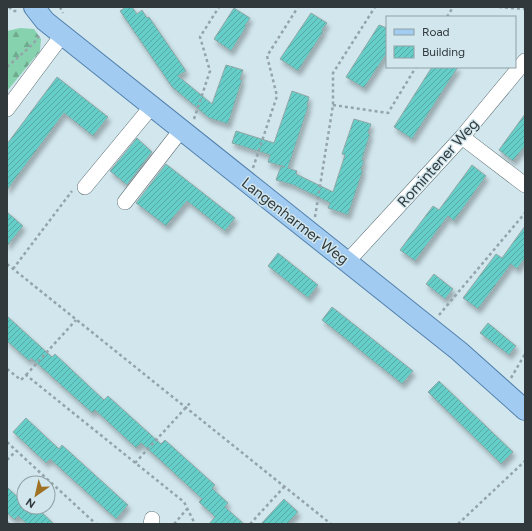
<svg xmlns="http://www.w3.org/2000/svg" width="532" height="531" viewBox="0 0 532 531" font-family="Figtree,sans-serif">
  <defs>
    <pattern id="forest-firs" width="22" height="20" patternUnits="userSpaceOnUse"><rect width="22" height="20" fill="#87d2ae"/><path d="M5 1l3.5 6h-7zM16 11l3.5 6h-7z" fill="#6fab8f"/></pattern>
    <pattern id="building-hatch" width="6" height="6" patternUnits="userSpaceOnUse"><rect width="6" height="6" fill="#65cec9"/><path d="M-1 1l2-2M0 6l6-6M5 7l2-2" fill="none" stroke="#54a8a4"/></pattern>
    <filter id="shadow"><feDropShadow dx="2.5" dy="4.5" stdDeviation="2" flood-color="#0004"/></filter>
  </defs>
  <rect width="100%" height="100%" fill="#d1e6ed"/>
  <path fill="url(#forest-firs)" d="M20,28L34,29L41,39L40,51L7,91V31Z"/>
  <path fill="url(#building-hatch)" stroke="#91a6a4" filter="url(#shadow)" d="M126,7H132L137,14L142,10L147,18L149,17L186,71L178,76L212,104L226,65L243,70L240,79L242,80L228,124L209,118L172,87L120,11Z
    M234,8L250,18L245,26L246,27L231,51L214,39Z
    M311,13L327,23L322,30L323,32L298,71L280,59Z
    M379,25L387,28V53L364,88L346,77Z
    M432,67H458L412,139L394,127Z
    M57,77L108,117L93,136L64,113L7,190V144Z
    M292,91L309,97L307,106L308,107L288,168L297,171L296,174L333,192L345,155L342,154L354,119L371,124L368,133L370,134L362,160L364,161L361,170H363L348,215L328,208L330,203L293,185L276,180L281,166L285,167L268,162L270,155L232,143L236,131L274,143Z
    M525,114V146L513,161L499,150Z
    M137,138L152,152L127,185L110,171Z
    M166,164L235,218L225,231L187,201L166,226L136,203Z
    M472,165L486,176L454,221L448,216L415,261L400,250L433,206L439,210Z
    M7,212L23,226L7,246Z
    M525,226V258L517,269L511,264L478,309L463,298L496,254L502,258Z
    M278,253L318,285L308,298L268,266Z
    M434,274L453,289L445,299L426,284Z
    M332,307L413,371L402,384L322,320Z
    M7,316L52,357L55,354L104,400L108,396L161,444L165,440L215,485L212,488L228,503L225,507L244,524H209L215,517L199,502L202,499L161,461L141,443L136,448L95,410L92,413L31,358L29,361L7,341Z
    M488,323L516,346L509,355L480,333Z
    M439,381L513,452L501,464L428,392Z
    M26,418L59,449L62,445L128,505L116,519L50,459L46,463L13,432Z
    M7,487L24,503V507H36L54,524H27L18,516L15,520L7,513Z
    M284,499L298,512L287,524H261Z"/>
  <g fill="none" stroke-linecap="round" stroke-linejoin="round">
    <defs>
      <path id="minor" d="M7,109L63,34
        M462,137L525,185
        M85,187L152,106
        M125,202L181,130
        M347,262L462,137L525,61
        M151,524L152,519"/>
      <path id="major" d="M34,7L45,21L459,351L525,410"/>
    </defs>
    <use href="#minor" stroke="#5f7177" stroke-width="16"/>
    <use href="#major" stroke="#5281ac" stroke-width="22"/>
    <path stroke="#94a4aa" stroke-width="2.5" stroke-dasharray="3 3" stroke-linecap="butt" d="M9,7L13,11H19
      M60,7L63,13
      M499,7L525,9
      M447,17L453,7
      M7,67L33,44L39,36
      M333,105L388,113L416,67
      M194,119L210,71L200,37L219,7
      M253,168L277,96L267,56L298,7
      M315,217L333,105V73L375,7
      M7,264L331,524
      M13,269L72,191
      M439,315L525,213
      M7,369L21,380L26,375L184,502L195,524
      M26,375L76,320
      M511,378L525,354
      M7,442L96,524
      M7,460L16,451
      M135,463L190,403
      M7,522L9,524
      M174,524L187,509
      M250,524L284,487
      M458,524L525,461"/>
    <use href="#minor" stroke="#fff" stroke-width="15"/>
    <use href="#major" stroke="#a2cbf2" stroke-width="20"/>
  </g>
  <g text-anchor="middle" stroke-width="3" stroke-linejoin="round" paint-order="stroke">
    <g font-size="15" fill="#31393c" stroke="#d1e6ed">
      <text transform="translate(438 163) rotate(-48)" y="5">Romintener Weg</text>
      <text transform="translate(295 221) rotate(38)" y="5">Langenharmer Weg</text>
    </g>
  </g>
  <rect width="532" height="531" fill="none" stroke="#31393c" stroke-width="16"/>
  <rect x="386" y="16" width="130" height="52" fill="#d1e6ed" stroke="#91a1a6"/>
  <rect x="394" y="29" width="20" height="6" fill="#a2cbf2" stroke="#91a1a6"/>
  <text x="422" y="36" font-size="12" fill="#31393c">Road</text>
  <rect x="394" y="46" width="20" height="12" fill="url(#building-hatch)" stroke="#91a1a6"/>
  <text x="422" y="56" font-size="12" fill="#31393c">Building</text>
  <g transform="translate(36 495) rotate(214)"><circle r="19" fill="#d1e6ed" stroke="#91a1a6"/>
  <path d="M0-3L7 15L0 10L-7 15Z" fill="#9f7223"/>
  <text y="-6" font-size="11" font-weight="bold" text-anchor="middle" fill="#31393c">N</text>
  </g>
</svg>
